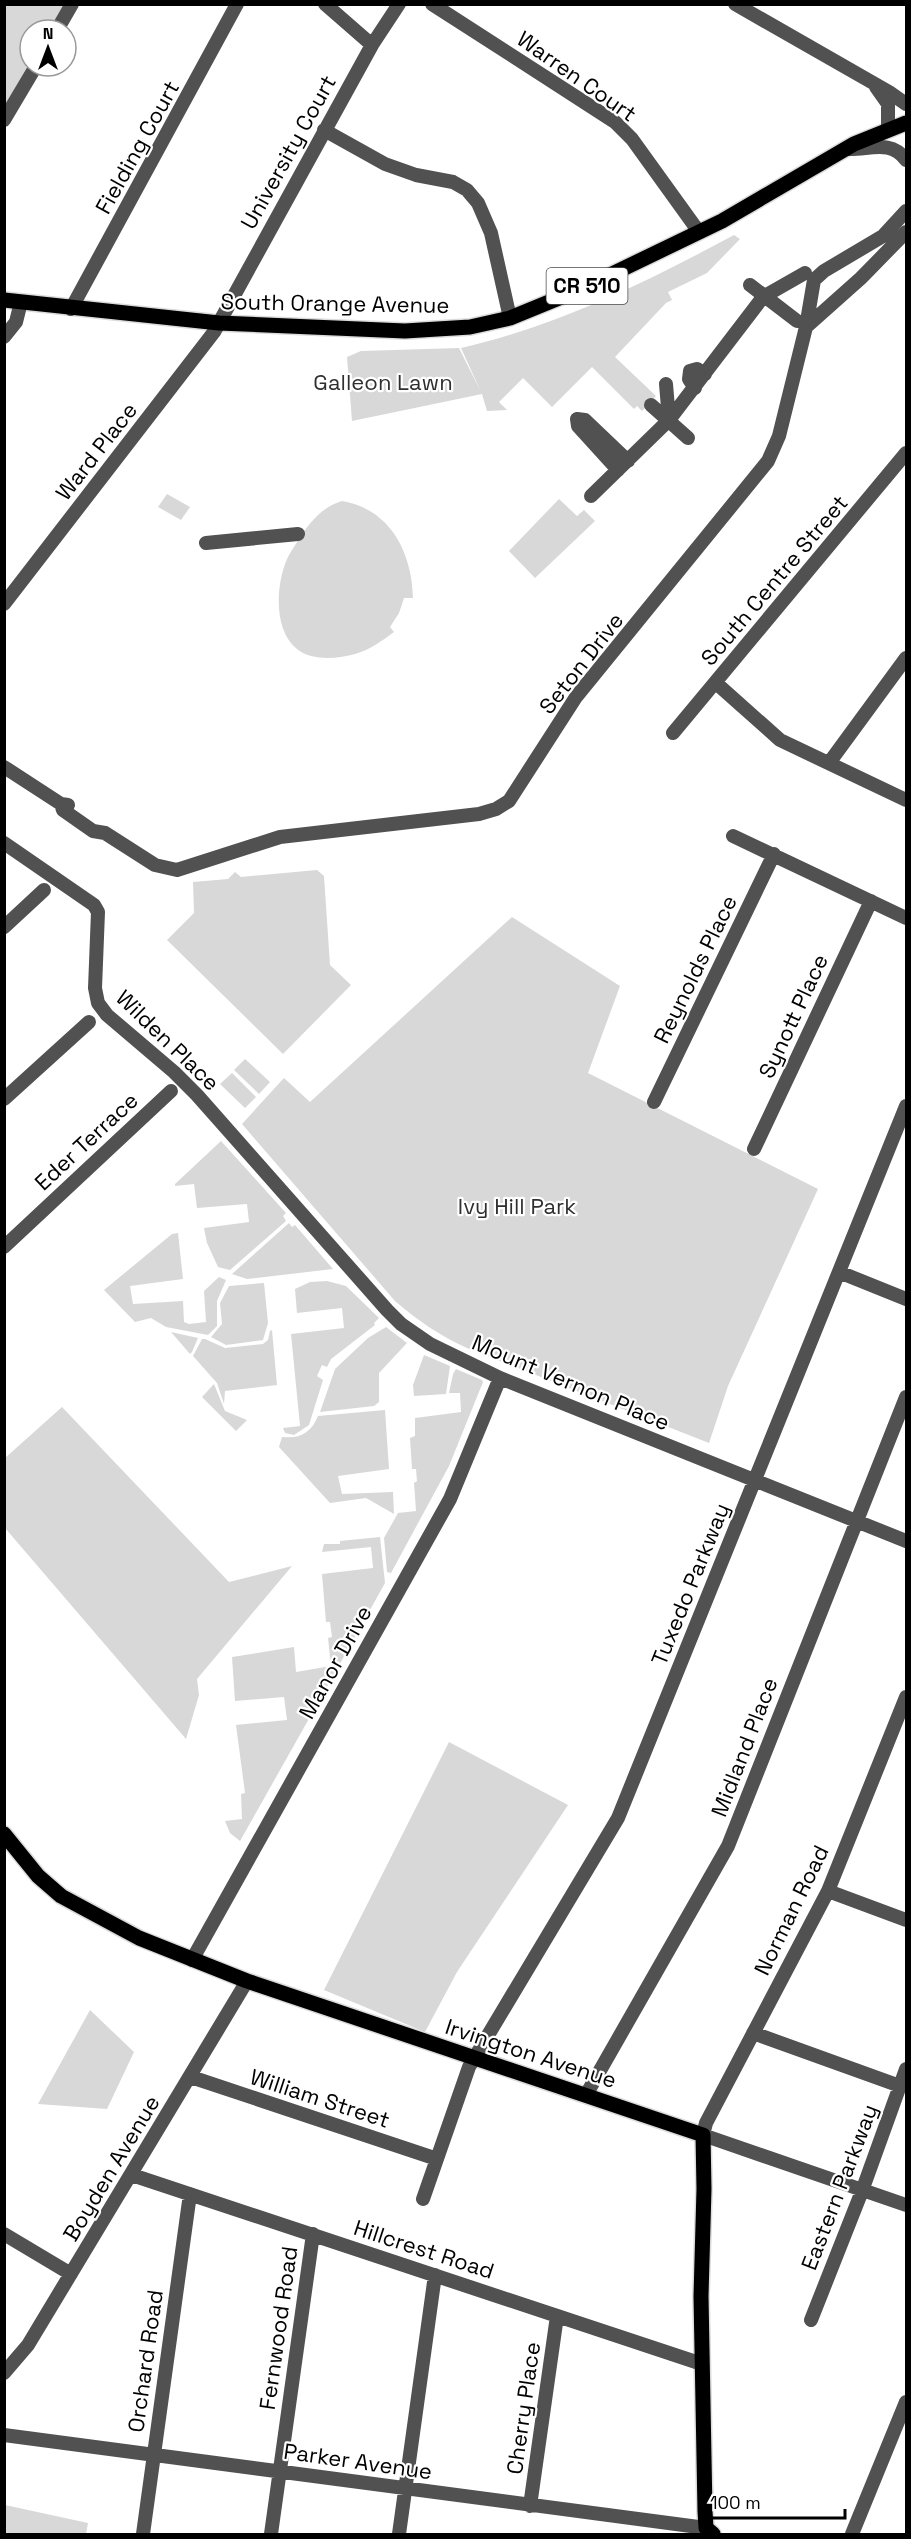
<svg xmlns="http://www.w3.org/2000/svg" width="911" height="2539" viewBox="0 0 911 2539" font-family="'Space Grotesk',sans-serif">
  <rect width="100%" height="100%" fill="#fff"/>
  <path fill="#d8d8d8" d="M5,4L64,5L49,30H30V62L5,105Z
    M734,235L740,239L707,273L668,292L672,300L666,303L615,357L656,396L642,411L637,406L634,409L592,367L552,407L523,378L499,402L507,410L487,411L482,394L352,421L347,357L361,351L459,348L481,392L461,348C557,326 647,282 734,235Z
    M167,494L190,507L181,520L158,507Z
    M559,499L577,516L584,510L595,521L535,578L509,551Z
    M342,501C390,509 412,552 413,598H404L399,613L390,627L394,632C382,641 369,650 355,654C338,659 311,661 297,649C273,630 276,584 287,559C290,552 295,546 299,539C310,522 322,507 342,501Z
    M317,870L324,876L330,965L351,985L283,1054L167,940L194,913L193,882L228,879L235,872L241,877Z
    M512,917L620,986L588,1073L818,1189L728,1386L709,1443L467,1348C440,1336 417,1320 395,1301L242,1124L284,1078L310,1102Z
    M245,1059L270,1082L259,1094L234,1070Z
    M232,1073L256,1097L245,1108L220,1084Z
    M221,1141L286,1213L283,1216L286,1221L230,1270L218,1267L207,1243L204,1228L249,1222L247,1204L197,1208L194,1184L175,1186V1184Z
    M289,1223L292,1227L295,1225L333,1269L247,1279L232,1274Z
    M178,1233L183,1279L130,1286L133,1304L183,1301L184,1322L189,1324L206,1322L204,1291L219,1277L226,1280L217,1301V1326L208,1335L166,1327L151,1318L135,1322L104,1290L172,1234Z
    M327,1281L346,1286L379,1318L374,1323L375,1325L331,1359L327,1367L322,1365L317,1376L323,1380L309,1425L294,1435L285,1433L283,1428L300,1426L291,1334L344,1328L342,1308L297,1313L295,1289L310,1282Z
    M264,1283L268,1323L263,1340L226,1345L211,1337L222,1324L220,1303L229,1286Z
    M386,1327L407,1343L379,1373V1402L374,1406L320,1412L335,1369L368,1338Z
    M272,1330L277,1385L225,1391L224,1404L217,1383L193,1356L202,1339H205L225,1348L263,1344L268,1340L270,1331Z
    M171,1332L198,1338L192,1352L190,1354Z
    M424,1355L450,1366L446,1394L414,1396L413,1385Z
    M456,1369L482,1380L483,1382L449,1466L391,1573L387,1572L384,1538L398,1513L416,1511L414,1483L417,1481L416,1469H412L410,1438L415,1436V1418L461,1412L460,1393H449L453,1374Z
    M214,1384L225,1411L247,1420L236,1431L202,1397Z
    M62,1407L229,1582L292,1566L197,1679L199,1695L186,1739L5,1528V1458Z
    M385,1410L389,1469L338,1476L342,1494L393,1492L394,1514L366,1498L330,1503L279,1447L282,1437C300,1439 311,1433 318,1416Z
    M380,1537L385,1583L332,1678L326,1681L328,1685L240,1841L230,1833L225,1821L242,1819L241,1794L245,1793L236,1725L287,1720L284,1697L235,1701L232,1657L294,1647L296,1672L331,1666L328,1638L332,1637L330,1622H326L322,1574L373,1568L371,1547L322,1552L324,1544H340V1541Z
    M449,1742L568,1805L457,1972L425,2032L324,1990Z
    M90,2010L134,2052L107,2109L38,2104Z
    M5,2505L88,2523L86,2534H5Z"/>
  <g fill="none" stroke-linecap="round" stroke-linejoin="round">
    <defs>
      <path id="major" d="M4,300L219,323L405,331L470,327L510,318L581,289L722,221L854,144L906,123
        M4,1834L38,1876L61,1896L139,1938L247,1981L703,2135L704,2189L701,2296L705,2511L706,2528L713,2534"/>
    </defs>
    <use href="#major" stroke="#dbdbdb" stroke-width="18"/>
    <path stroke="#515151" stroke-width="14" d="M325,4L372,45
      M432,4L615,122L632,139L699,232
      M735,4L889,92L906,104
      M57,30L72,4
      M876,87L888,104V129
      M4,120L36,66
      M324,130L385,164L416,175L453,182L467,190L478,203L491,233L510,318
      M848,149C869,150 891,139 906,160
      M750,285L797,321
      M71,309L237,4
      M806,327L861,278L906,232
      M4,337L16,322L21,302
      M666,384L669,420
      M695,388L689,379L690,371L697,369L705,374
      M651,405L688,438
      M618,470L578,426L577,419L585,420L628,461
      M591,496L669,420L763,297L805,273
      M206,543L298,534
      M4,604L214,332L372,45L399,4
      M716,683L780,740L906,800
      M673,733L906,453
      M829,763L906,658
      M4,767L61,804L68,805
      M61,804L63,810L93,831L105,833L155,865L177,870L280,837L479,814L496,809L509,801L576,697L768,461L779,436L806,327L814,280L824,271L883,236L906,211
      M733,836L906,918
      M4,843L94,905L98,912L95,988L98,1003L107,1015L174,1072L197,1095L387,1310L401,1324L430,1344L500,1378L906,1541
      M4,927L44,890
      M4,1099L89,1022
      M654,1102L774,854
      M754,1149L871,901
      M4,1247L171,1091
      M839,1272L906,1299
      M906,1697L828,1891L706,2123L703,2135L906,2205
      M828,1891L906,1920
      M192,1960L450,1499L500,1378
      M753,2033L900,2086
      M191,2077L437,2159
      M586,2095L728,1846L906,1397
      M132,2175L702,2364
      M423,2199L469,2067L618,1818L906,1106
      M4,2234L71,2274
      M811,2320L862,2191L906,2069
      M4,2373L28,2345L247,1981
      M4,2435L706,2528
      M530,2506L557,2316
      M143,2534L190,2194
      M271,2534L313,2234
      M399,2534L435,2275
      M852,2534L906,2402"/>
    <use href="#major" stroke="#000" stroke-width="15"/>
  </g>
  <g text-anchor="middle" stroke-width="4.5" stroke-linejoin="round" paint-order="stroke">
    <rect fill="#fff" stroke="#4c4c4c" stroke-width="1.5" x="546.5" y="268" width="81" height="36" rx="4.5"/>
    <g font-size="21" font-weight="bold" fill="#000">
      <text x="587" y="293">CR 510</text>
    </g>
    <g font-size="22" fill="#000" stroke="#fff">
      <text transform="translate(577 76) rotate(35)" y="8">Warren Court</text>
      <text transform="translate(137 147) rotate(-61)" y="8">Fielding Court</text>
      <text transform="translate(288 152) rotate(-61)" y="8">University Court</text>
      <text transform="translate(335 303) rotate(1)" y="8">South Orange Avenue</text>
      <text transform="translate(96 451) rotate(-52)" y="8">Ward Place</text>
      <text transform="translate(774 580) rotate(-50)" y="8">South Centre Street</text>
      <text transform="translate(581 663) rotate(-52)" y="8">Seton Drive</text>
      <text transform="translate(695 969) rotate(-64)" y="8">Reynolds Place</text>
      <text transform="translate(793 1016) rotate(-65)" y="8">Synott Place</text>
      <text transform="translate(168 1040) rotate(44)" y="8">Wilden Place</text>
      <text transform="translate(86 1141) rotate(-43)" y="8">Eder Terrace</text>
      <text transform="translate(571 1382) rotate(23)" y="8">Mount Vernon Place</text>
      <text transform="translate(690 1584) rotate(-68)" y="8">Tuxedo Parkway</text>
      <text transform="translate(335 1662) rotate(-61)" y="8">Manor Drive</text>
      <text transform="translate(744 1747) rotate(-69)" y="8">Midland Place</text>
      <text transform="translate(791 1910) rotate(-64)" y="8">Norman Road</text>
      <text transform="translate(531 2053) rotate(18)" y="8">Irvington Avenue</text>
      <text transform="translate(320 2098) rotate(18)" y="8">William Street</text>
      <text transform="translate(111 2168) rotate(-59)" y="8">Boyden Avenue</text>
      <text transform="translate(839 2187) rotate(-69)" y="8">Eastern Parkway</text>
      <text transform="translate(424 2249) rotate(18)" y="8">Hillcrest Road</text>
      <text transform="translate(278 2328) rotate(-82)" y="8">Fernwood Road</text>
      <text transform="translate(145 2361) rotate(-82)" y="8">Orchard Road</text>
      <text transform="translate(523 2408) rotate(-82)" y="8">Cherry Place</text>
      <text transform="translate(358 2461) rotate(8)" y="8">Parker Avenue</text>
    </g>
    <g font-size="22" fill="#2f2f2f" stroke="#fff">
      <text x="383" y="390">Galleon Lawn</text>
      <text x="517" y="1214">Ivy Hill Park</text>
    </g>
  </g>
  <rect width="911" height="2539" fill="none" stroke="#000000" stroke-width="12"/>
  <g transform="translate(48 48)"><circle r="28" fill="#ffffff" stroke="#999999" stroke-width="1.5"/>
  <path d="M0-4.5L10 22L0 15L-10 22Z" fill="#000000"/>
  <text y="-9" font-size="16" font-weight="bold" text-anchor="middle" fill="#000000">N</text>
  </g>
  <path d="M701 2509v9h144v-9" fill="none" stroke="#000000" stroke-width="3"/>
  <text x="710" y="2509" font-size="18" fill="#000000" stroke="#ffffff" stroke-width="4.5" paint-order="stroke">100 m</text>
</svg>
